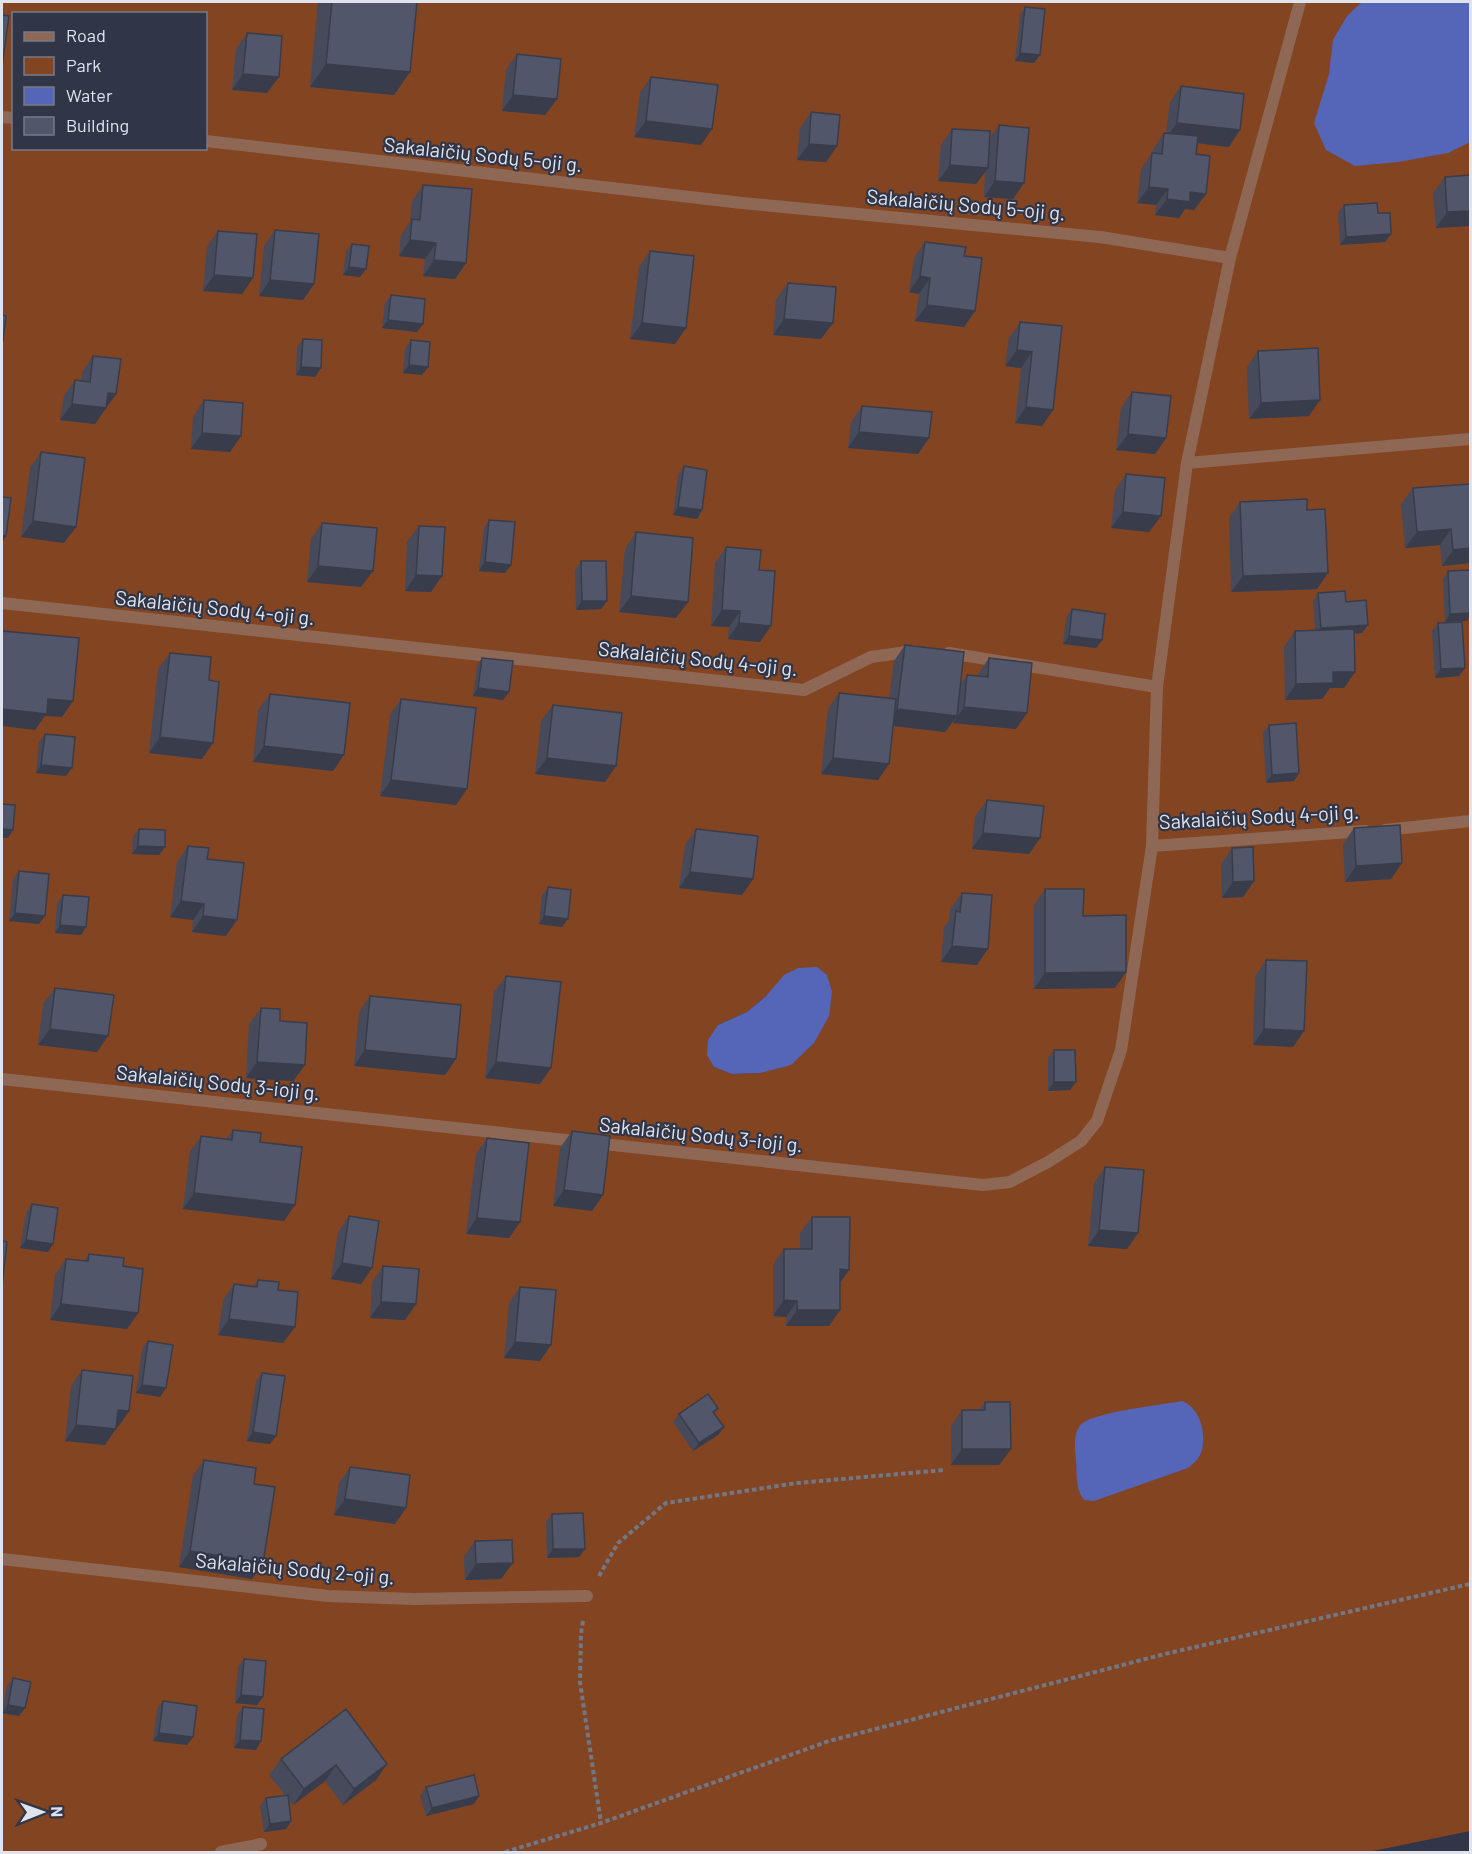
<svg xmlns="http://www.w3.org/2000/svg" width="1472" height="1854" viewBox="0 0 1472 1854" font-family="Barlow,sans-serif">
  <rect width="100%" height="100%" fill="#303547"/>
  <path fill="#834422" fill-rule="evenodd" d="M2,2H1470V1831L1368,1852H2ZM14,14H206V148H14ZM766,996L760,1073L732,1074L714,1067L718,1025L747,1012Z"/>
  <path fill="#5566b8" d="M1362,2H1470V142L1448,153L1398,162L1355,166L1326,150L1314,123L1329,74L1333,40L1347,16Z
    M817,967L827,975L832,992L829,1016L814,1043L791,1065L760,1073L732,1074L714,1067L707,1055L708,1040L718,1025L747,1012L766,996L784,975L798,968Z
    M1182,1401C1200,1408 1206,1432 1202,1450C1200,1458 1194,1463 1188,1468L1094,1501L1084,1500C1075,1488 1077,1474 1076,1460C1075,1449 1073,1437 1079,1427C1087,1412 1163,1405 1182,1401Z"/>
  <g fill="none" stroke-linecap="round" stroke-linejoin="round">
    <path stroke="#727786" stroke-width="4" stroke-dasharray="4.5 3" stroke-linecap="butt" d="M599,1576L618,1543L666,1503L797,1483L944,1470
      M583,1621L581,1634L580,1682L601,1823
      M505,1852L601,1823L829,1741L1165,1654L1470,1584"/>
    <path stroke="#8f6855" stroke-width="12" d="M2,117L14,118
      M206,141L742,203L1100,237L1230,258L1187,463L1470,439
      M1230,258L1300,2
      M2,603L804,690L871,657L914,651
      M949,653L1157,687L1152,846L1365,831
      M1157,687L1187,463
      M1385,830L1470,821
      M2,1079L983,1185L1010,1182L1048,1162L1081,1141L1097,1121L1121,1050L1152,846
      M2,1559L328,1596L414,1599L587,1596
      M221,1852L261,1844"/>
  </g>
  <path fill="#464a5b" d="M318,2H417L410,72L394,95L310,87Z
    M1025,7L1040,55L1034,63L1015,61L1020,15Z
    M247,33L267,93L232,90L236,49Z
    M517,54L557,99L545,115L502,111L506,70Z
    M651,77L701,145L634,137L640,93Z
    M1181,86L1229,147L1197,143L1196,154L1206,194L1194,210L1185,209L1179,218L1155,215L1156,205L1137,203L1141,169L1152,153L1153,149L1164,133H1166L1170,102Z
    M811,112L837,146L826,162L797,160L800,128Z
    M999,125L1024,183L1013,199L984,197L985,171L976,184L938,181L941,145L952,129L990,138Z
    M1445,177L1470,226L1436,228L1433,193Z
    M423,185L466,263L455,279L423,276L425,259L399,256L401,235L410,222L412,201Z
    M1344,205L1378,213L1391,234L1385,242L1340,245L1338,213Z
    M275,230L314,284L303,300L259,296L264,246Z
    M218,231L253,278L242,294L203,291L207,247Z
    M925,242L964,256L975,311L964,327L915,321L919,294L909,292L914,258Z
    M352,244L360,277L343,275L346,252Z
    M650,251L675,344L630,339L639,267Z
    M788,283L833,323L821,339L773,335L776,299Z
    M391,295L417,332L382,328L385,303Z
    M1020,322L1062,326L1042,426L1015,423L1021,368L1005,366L1009,338Z
    M303,339L315,377L296,375L297,347Z
    M411,340L428,367L422,375L403,373L405,349Z
    M1258,351L1309,416L1249,419L1247,367Z
    M93,356L116,394L95,424L60,420L64,396L75,380L81,381L82,372Z
    M1132,392L1166,438L1155,454L1116,450L1121,408Z
    M204,400L230,452L191,449L193,417Z
    M862,406L929,438L918,454L848,448L851,422Z
    M41,452L64,543L21,537L30,468Z
    M684,466L702,510L697,519L673,515L678,475Z
    M1126,474L1161,516L1149,532L1111,528L1115,490Z
    M1470,484V563L1442,566L1440,545L1405,548L1401,504L1413,488Z
    M1240,502L1307,510L1317,589L1231,592L1229,518Z
    M489,520L505,573L479,571L484,528Z
    M322,523L361,587L307,582L311,539Z
    M419,526L442,576L431,592L405,591L407,542Z
    M636,532L676,618L619,612L625,549Z
    M726,547L760,642L728,639L729,627L711,626L715,563Z
    M581,561L607,601L601,609L576,610L575,570Z
    M1448,571L1467,621L1445,622L1443,579Z
    M1318,593L1346,602L1368,625L1362,633L1354,634L1355,672L1344,688H1330L1322,699L1285,700L1284,647L1295,631L1315,630L1313,601Z
    M1072,609L1102,640L1096,648L1063,644L1066,618Z
    M1438,623L1465,668L1459,676L1435,678L1432,631Z
    M905,645L960,685L967,675L978,676V674L989,658L1016,729L953,723V721L945,732L893,726L878,780L821,774L828,709L839,693L889,698L894,661Z
    M170,653L209,680L202,759L149,753L158,669Z
    M482,658L509,692L503,700L473,696L477,666Z
    M270,694L344,755L333,771L253,762L258,710Z
    M401,699L456,805L380,796L390,715Z
    M553,705L605,782L535,774L541,721Z
    M1269,725L1299,773L1294,781L1266,783L1263,733Z
    M45,734L66,776L36,773L39,742Z
    M987,800L1040,838L1029,854L972,849L975,816Z
    M1354,828L1391,879L1345,882L1343,844Z
    M139,829L165,847L159,855L132,854L133,837Z
    M696,829L753,879L742,895L679,888L685,845Z
    M188,846L207,859L226,936L192,932L193,920L170,917L177,862Z
    M1232,848L1254,881L1243,897L1222,898L1221,864Z
    M19,871L39,924L9,921L13,879Z
    M548,887L562,927L539,924L542,896Z
    M1045,889L1083,916L1115,988L1034,989V905Z
    M962,893L977,965L941,962L944,927L949,920L950,909Z
    M63,895L86,927L81,935L55,933L57,903Z
    M1266,960L1304,1031L1293,1047L1253,1045L1255,976Z
    M506,976L540,1084L485,1078L494,992Z
    M55,988L97,1052L38,1045L43,1004Z
    M370,996L456,1059L445,1075L354,1066L359,1012Z
    M261,1008L280,1021L305,1065L293,1081L246,1078L249,1024Z
    M1054,1050L1070,1090L1048,1091V1058Z
    M233,1130L260,1142L284,1221L183,1209L190,1152L201,1136L226,1139Z
    M572,1131L603,1195L592,1211L553,1206L560,1148Z
    M487,1138L520,1222L509,1238L466,1234L476,1154Z
    M1105,1167L1138,1233L1127,1249L1088,1246L1094,1183Z
    M32,1204L48,1252L20,1248L26,1212Z
    M349,1216L372,1268L361,1284L331,1279L338,1232Z
    M812,1217L849,1270L840,1282V1310L829,1326H786V1317L773,1316V1265L784,1249H800V1233Z
    M89,1254L138,1313L127,1329L50,1320L55,1275L66,1259L84,1261Z
    M383,1266L405,1320L370,1318L372,1282Z
    M258,1280L278,1290L283,1343L218,1335L223,1300L234,1284L254,1286Z
    M520,1287L551,1345L540,1361L504,1358L509,1303Z
    M148,1341L160,1397L136,1393L142,1349Z
    M82,1370L129,1411L118,1427H116L105,1445L65,1441L71,1386Z
    M262,1373L270,1444L247,1441L256,1381Z
    M985,1402L1011,1449L999,1465H951V1426L962,1410H979Z
    M718,1408L714,1414L724,1427L718,1435L693,1451L673,1422L679,1414Z
    M204,1460L254,1484L252,1579L179,1567L193,1476Z
    M350,1467L395,1524L334,1515L339,1483Z
    M552,1514L579,1557L547,1558L546,1522Z
    M475,1541L501,1579L465,1580L464,1557Z
    M244,1659L263,1697L257,1705L235,1703L238,1667Z
    M13,1678L25,1708L19,1716L2,1713L7,1686Z
    M163,1701L193,1737L187,1745L153,1741L157,1709Z
    M243,1707L256,1750L234,1748L237,1715Z
    M346,1709L376,1780L343,1805L325,1781L293,1805L288,1799L291,1821L286,1829L264,1832L260,1806L266,1798L285,1795L269,1775L281,1759Z
    M426,1787L479,1796L474,1804L426,1816L420,1796Z"/>
  <path fill="#393c4a" d="M1020,53L1040,55L1034,63L1015,61Z
    M326,64L410,72L394,95L310,87Z
    M243,74L279,77L267,93L232,90Z
    M513,95L557,99L545,115L502,111Z
    M646,121L712,129L701,145L634,137Z
    M1177,123L1240,130L1229,147L1165,139Z
    M809,144L837,146L826,162L797,160Z
    M950,165L988,168L976,184L938,181Z
    M995,181L1024,183L1013,199L984,197Z
    M1149,187L1168,189L1156,205L1137,203Z
    M1190,192L1206,194L1194,210L1185,209L1179,218L1155,215L1167,199Z
    M1470,211V226L1436,228L1447,212Z
    M1391,234L1385,242L1340,245L1346,237Z
    M410,240L436,243L425,259L399,256Z
    M434,260L466,263L455,279L423,276Z
    M349,267L366,269L360,277L343,275Z
    M214,275L253,278L242,294L203,291Z
    M920,276L930,278L919,294L909,292Z
    M270,280L314,284L303,300L259,296Z
    M927,305L975,311L964,327L915,321Z
    M784,319L833,323L821,339L773,335Z
    M388,320L423,324L417,332L382,328Z
    M642,323L686,328L675,344L630,339Z
    M1017,350L1032,352L1021,368L1005,366Z
    M409,365L428,367L422,375L403,373Z
    M301,367L321,368L315,377L296,375Z
    M108,393L116,394L95,424L60,420L72,404Z
    M1320,400L1309,416L1249,419L1261,403Z
    M1026,407L1053,410L1042,426L1015,423Z
    M859,432L929,438L918,454L848,448Z
    M202,433L241,436L230,452L191,449Z
    M1128,434L1166,438L1155,454L1116,450Z
    M678,507L702,510L697,519L673,515Z
    M1123,512L1161,516L1149,532L1111,528Z
    M33,521L76,527L64,543L21,537Z
    M1451,529L1440,545L1405,548L1417,532Z
    M2,535L6,536L2,543Z
    M1470,548V563L1442,566L1453,550Z
    M485,562L511,565L505,573L479,571Z
    M318,566L373,571L361,587L307,582Z
    M1328,573L1317,589L1231,592L1243,576Z
    M416,575L442,576L431,592L405,591Z
    M631,596L688,602L676,618L619,612Z
    M582,601H607L601,609L576,610Z
    M722,610L740,611L729,627L711,626Z
    M1470,613V616L1467,621L1445,622L1450,614Z
    M739,623L771,626L760,642L728,639Z
    M1368,625L1362,633L1315,636L1321,628Z
    M1069,636L1102,640L1096,648L1063,644Z
    M1465,668L1459,676L1435,678L1441,669Z
    M1333,672H1355L1344,688H1330L1322,699L1285,700L1296,684Z
    M478,688L509,692L503,700L473,696Z
    M48,699L73,701L62,717L45,716L35,730L2,726V709Z
    M964,707L1027,713L1016,729L953,723Z
    M897,709L957,716L945,732L886,725Z
    M160,737L213,743L202,759L149,753Z
    M264,746L344,755L333,771L253,762Z
    M547,758L616,766L605,782L535,774Z
    M833,758L889,764L878,780L821,774Z
    M41,765L72,768L66,776L36,773Z
    M1299,773L1294,781L1266,783L1272,775Z
    M391,780L467,789L456,805L380,796Z
    M2,829L13,830L8,838H2Z
    M983,833L1040,838L1029,854L972,849Z
    M138,846L165,847L159,855L132,854Z
    M1402,863L1391,879L1345,882L1356,866Z
    M690,872L753,879L742,895L679,888Z
    M1254,881L1243,897L1222,898L1233,882Z
    M181,901L204,904L193,920L170,917Z
    M15,913L45,916L39,924L9,921Z
    M203,916L237,920L226,936L192,932Z
    M544,916L568,919L562,927L539,924Z
    M60,925L86,927L81,935L55,933Z
    M952,946L988,949L977,965L941,962Z
    M1126,972L1115,988L1034,989L1045,973Z
    M50,1029L108,1036L97,1052L38,1045Z
    M1264,1029L1304,1031L1293,1047L1253,1045Z
    M365,1050L456,1059L445,1075L354,1066Z
    M257,1062L305,1065L293,1081L246,1078Z
    M496,1062L551,1068L540,1084L485,1078Z
    M1054,1082H1076L1070,1090L1048,1091Z
    M564,1190L603,1195L592,1211L553,1206Z
    M194,1193L295,1205L284,1221L183,1209Z
    M477,1218L520,1222L509,1238L466,1234Z
    M1099,1230L1138,1233L1127,1249L1088,1246Z
    M26,1240L53,1244L48,1252L20,1248Z
    M342,1263L372,1268L361,1284L331,1279Z
    M840,1269L849,1270L838,1286Z
    M784,1300L797,1301L786,1317L773,1316Z
    M381,1302L416,1304L405,1320L370,1318Z
    M61,1304L138,1313L127,1329L50,1320Z
    M797,1310H840L829,1326H786Z
    M229,1319L295,1327L283,1343L218,1335Z
    M515,1342L551,1345L540,1361L504,1358Z
    M142,1385L166,1388L160,1397L136,1393Z
    M118,1410L129,1411L118,1427L106,1426Z
    M76,1425L116,1429L105,1445L65,1441Z
    M724,1427L718,1435L693,1451L699,1443Z
    M253,1432L276,1436L270,1444L247,1441Z
    M962,1449H1011L999,1465H951Z
    M345,1499L406,1508L395,1524L334,1515Z
    M553,1549H585L579,1557L547,1558Z
    M190,1551L263,1563L252,1579L179,1567Z
    M513,1563L501,1579L465,1580L476,1564Z
    M241,1695L263,1697L257,1705L235,1703Z
    M8,1705L25,1708L19,1716L2,1713Z
    M159,1733L193,1737L187,1745L153,1741Z
    M240,1740L261,1741L256,1750L234,1748Z
    M387,1764L376,1780L343,1805L354,1789Z
    M336,1765L325,1781L293,1805L304,1789Z
    M479,1796L474,1804L426,1816L432,1808Z
    M291,1821L286,1829L264,1832L270,1824Z"/>
  <path fill="#51566a" stroke="#393c4a" stroke-width="1.5" d="M332,2H417L410,72L326,64Z
    M1025,7L1045,9L1040,55L1020,53Z
    M2,15L9,16L2,67Z
    M247,33L282,36L279,77L243,74Z
    M517,54L561,59L557,99L513,95Z
    M651,77L718,85L712,129L646,121Z
    M1181,86L1244,94L1240,130L1177,123Z
    M811,112L840,115L837,146L809,144Z
    M999,125L1029,128L1024,183L995,181Z
    M952,129L990,131L988,168L950,165Z
    M1164,133L1198,136L1196,154L1210,156L1206,194L1190,192V202L1167,199L1168,189L1149,187L1152,153L1162,154Z
    M1470,175V211L1447,212L1445,177Z
    M423,185L472,189L466,263L434,260L436,243L410,240L412,219L420,220Z
    M1377,203L1378,213H1390L1391,234L1346,237L1344,205Z
    M275,230L319,234L314,284L270,280Z
    M218,231L257,234L253,278L214,275Z
    M925,242L966,247L964,256L982,258L975,311L927,305L930,278L920,276Z
    M352,244L369,246L366,269L349,267Z
    M650,251L694,256L686,328L642,323Z
    M788,283L836,287L833,323L784,319Z
    M391,295L425,299L423,324L388,320Z
    M2,315L6,316L3,341H2Z
    M1020,322L1062,326L1053,410L1026,407L1032,352L1017,350Z
    M303,339L322,340L321,368L301,367Z
    M411,340L430,342L428,367L409,365Z
    M1318,348L1320,400L1261,403L1258,351Z
    M93,356L121,359L116,394L108,393L106,408L72,404L75,380L90,382Z
    M1132,392L1171,396L1166,438L1128,434Z
    M204,400L243,403L241,436L202,433Z
    M862,406L932,412L929,438L859,432Z
    M41,452L85,458L76,527L33,521Z
    M684,466L707,470L702,510L678,507Z
    M1126,474L1165,478L1161,516L1123,512Z
    M1470,484V548L1453,550L1451,529L1417,532L1413,488Z
    M2,497L11,498L6,536L2,535Z
    M1307,499V510L1325,509L1328,573L1243,576L1240,502Z
    M489,520L515,522L511,565L485,562Z
    M322,523L377,528L373,571L318,566Z
    M419,526L445,527L442,576L416,575Z
    M636,532L693,538L688,602L631,596Z
    M726,547L761,550L759,570L775,571L771,626L739,623L740,611L722,610Z
    M581,561H606L607,601H582Z
    M1470,570V613L1450,614L1448,571Z
    M1345,591L1346,602L1366,600L1368,625L1321,628L1318,593Z
    M1072,609L1105,614L1102,640L1069,636Z
    M1462,622L1465,668L1441,669L1438,623Z
    M1354,629L1355,672H1333V683L1296,684L1295,631Z
    M2,631L79,638L73,701L48,699L47,714L2,709Z
    M905,645L964,652L957,716L897,709Z
    M170,653L211,657L209,680L219,682L213,743L160,737Z
    M482,658L513,661L509,692L478,688Z
    M989,658L1032,663L1027,713L964,707L967,675L988,677Z
    M839,693L896,699L889,764L833,758Z
    M270,694L350,703L344,755L264,746Z
    M401,699L476,708L467,789L391,780Z
    M553,705L622,713L616,766L547,758Z
    M1296,723L1299,773L1272,775L1269,725Z
    M45,734L75,737L72,768L41,765Z
    M987,800L1044,806L1040,838L983,833Z
    M2,804L15,805L13,830L2,829Z
    M1400,825L1402,863L1356,866L1354,828Z
    M139,829L165,830V847L138,846Z
    M696,829L758,836L753,879L690,872Z
    M188,846L209,848L207,859L244,863L237,920L203,916L204,904L181,901Z
    M1253,847L1254,881L1233,882L1232,848Z
    M19,871L49,874L45,916L15,913Z
    M548,887L571,890L568,919L544,916Z
    M1045,889H1084L1083,916L1126,915V972L1045,973Z
    M962,893L992,895L988,949L952,946L956,911L960,912Z
    M63,895L89,897L86,927L60,925Z
    M1266,960L1307,961L1304,1031L1264,1029Z
    M506,976L561,982L551,1068L496,1062Z
    M55,988L114,995L108,1036L50,1029Z
    M370,996L461,1005L456,1059L365,1050Z
    M261,1008L280,1009V1021L307,1023L305,1065L257,1062Z
    M1054,1050H1075L1076,1082H1054Z
    M233,1130L261,1133L260,1142L302,1147L295,1205L194,1193L201,1136L232,1140Z
    M572,1131L610,1136L603,1195L564,1190Z
    M487,1138L529,1143L520,1222L477,1218Z
    M1105,1167L1144,1170L1138,1233L1099,1230Z
    M32,1204L58,1208L53,1244L26,1240Z
    M349,1216L379,1221L372,1268L342,1263Z
    M812,1217H850L849,1270L840,1269V1310H797V1301L784,1300V1249H812Z
    M2,1241L7,1242L2,1286Z
    M89,1254L124,1258L123,1266L143,1269L138,1313L61,1304L66,1259L88,1261Z
    M383,1266L419,1269L416,1304L381,1302Z
    M258,1280L279,1282L278,1290L298,1292L295,1327L229,1319L234,1284L257,1287Z
    M520,1287L556,1290L551,1345L515,1342Z
    M148,1341L173,1345L166,1388L142,1385Z
    M82,1370L133,1376L129,1411L118,1410L116,1429L76,1425Z
    M262,1373L285,1376L276,1436L253,1432Z
    M708,1394L718,1408L713,1412L724,1427L699,1443L679,1414Z
    M985,1402H1010L1011,1449H962V1410H985Z
    M204,1460L256,1468L254,1484L275,1487L263,1563L190,1551Z
    M350,1467L410,1475L406,1508L345,1499Z
    M583,1513L585,1549H553L552,1514Z
    M512,1540L513,1563L476,1564L475,1541Z
    M244,1659L266,1661L263,1697L241,1695Z
    M13,1678L31,1682L25,1708L8,1705Z
    M163,1701L197,1706L193,1737L159,1733Z
    M243,1707L264,1709L261,1741L240,1740Z
    M346,1709L387,1764L354,1789L336,1765L304,1789L281,1759Z
    M474,1775L479,1796L432,1808L426,1787Z
    M288,1795L291,1821L270,1824L266,1798Z"/>
  <g text-anchor="middle" stroke-width="4.5" stroke-linejoin="round" paint-order="stroke">
    <g font-size="20" fill="#dfe3ee" stroke="#303547">
      <text transform="translate(483 155) rotate(6)" y="7">Sakalaičių Sodų 5-oji g.</text>
      <text transform="translate(966 205) rotate(5)" y="7">Sakalaičių Sodų 5-oji g.</text>
      <text transform="translate(215 608) rotate(6)" y="7">Sakalaičių Sodų 4-oji g.</text>
      <text transform="translate(698 659) rotate(6)" y="7">Sakalaičių Sodų 4-oji g.</text>
      <text transform="translate(1259 817) rotate(-3)" y="7">Sakalaičių Sodų 4-oji g.</text>
      <text transform="translate(218 1083) rotate(6)" y="7">Sakalaičių Sodų 3-ioji g.</text>
      <text transform="translate(701 1135) rotate(6)" y="7">Sakalaičių Sodų 3-ioji g.</text>
      <text transform="translate(295 1569) rotate(5)" y="7">Sakalaičių Sodų 2-oji g.</text>
    </g>
  </g>
  <rect width="1472" height="1854" fill="none" stroke="#dfe3ee" stroke-width="6"/>
  <rect x="12" y="12" width="195" height="138" fill="#303547" stroke="#767b8a" stroke-width="1.5"/>
  <rect x="24" y="32" width="30" height="9" fill="#8f6855" stroke="#767b8a" stroke-width="1.5"/>
  <text x="66" y="42" font-size="18" fill="#dfe3ee">Road</text>
  <rect x="24" y="57" width="30" height="18" fill="#834422" stroke="#767b8a" stroke-width="1.5"/>
  <text x="66" y="72" font-size="18" fill="#dfe3ee">Park</text>
  <rect x="24" y="87" width="30" height="18" fill="#5566b8" stroke="#767b8a" stroke-width="1.5"/>
  <text x="66" y="102" font-size="18" fill="#dfe3ee">Water</text>
  <rect x="24" y="117" width="30" height="18" fill="#51566a" stroke="#767b8a" stroke-width="1.5"/>
  <text x="66" y="132" font-size="18" fill="#dfe3ee">Building</text>
  <g transform="translate(42 1812) rotate(89)" stroke="#303547" stroke-width="4.5" paint-order="stroke">
  <path d="M0-4.5L10 22L0 15L-10 22Z" fill="#dfe3ee"/>
  <text y="-9" font-size="16" font-weight="bold" text-anchor="middle" fill="#dfe3ee">N</text>
  </g>
</svg>
